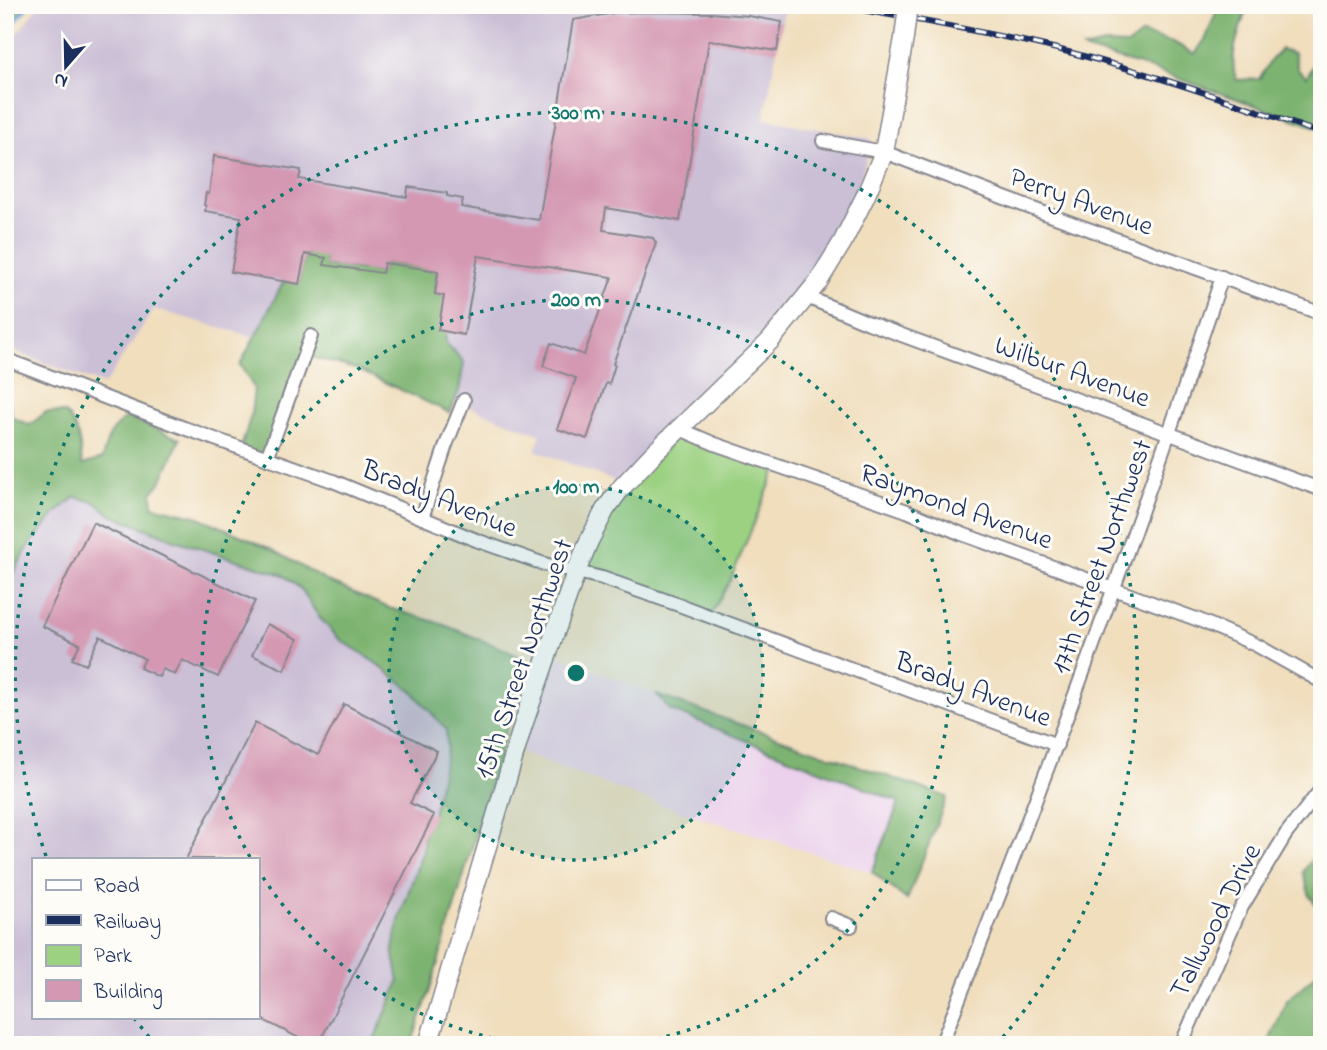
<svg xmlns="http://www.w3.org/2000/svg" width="1327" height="1050" viewBox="0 0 1327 1050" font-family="'Indie Flower',sans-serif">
  <rect width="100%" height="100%" fill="#fdfcf7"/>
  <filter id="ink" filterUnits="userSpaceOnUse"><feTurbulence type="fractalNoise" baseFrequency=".0143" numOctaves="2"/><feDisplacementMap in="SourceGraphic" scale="14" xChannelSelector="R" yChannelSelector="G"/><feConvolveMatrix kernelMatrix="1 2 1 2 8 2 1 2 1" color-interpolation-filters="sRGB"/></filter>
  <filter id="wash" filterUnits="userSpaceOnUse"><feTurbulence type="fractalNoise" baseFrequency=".00686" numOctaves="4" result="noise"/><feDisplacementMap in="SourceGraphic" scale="28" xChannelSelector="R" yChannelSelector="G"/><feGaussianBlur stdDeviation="1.57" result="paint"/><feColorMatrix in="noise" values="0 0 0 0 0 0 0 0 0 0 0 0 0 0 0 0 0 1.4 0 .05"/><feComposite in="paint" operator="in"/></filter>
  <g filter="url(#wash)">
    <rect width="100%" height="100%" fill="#f0debd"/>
    <path fill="#ebd1ec" d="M551,652L657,695L670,710L900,802L872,872L665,806L521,753Z"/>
    <path fill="#cbbfd6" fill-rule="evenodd" d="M40,5H785L764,119L872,139L855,200L821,266L764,335L619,483L535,450L541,435L455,401L459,391L464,363L446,343L438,330L444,296L435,294L438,272L384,264L382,273L324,265L305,254L299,284L284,281L254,337L154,309L104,385L5,348V48Z
      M75,497L95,502L112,515L175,540L283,575L301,589L319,617L339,639L365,655L411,690L446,729L447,749L432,818L424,834L423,850L400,917L397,966L399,982L372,1045H5V586L31,543L56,513ZM33,859H257V1017H33Z"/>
    <path fill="#9cd182" stroke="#5c8070" stroke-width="2" d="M680,432L776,470L730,581L710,616L581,569L609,512Z"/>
    <path fill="#7db370" stroke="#4c7167" stroke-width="2" d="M5,5H26L5,34Z
      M1219,5H1248C1240,30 1228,54 1236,80L1259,79L1271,60L1281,49L1294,53L1298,70L1307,77L1317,58L1322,54V129L1143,66L1083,49L1104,44L1128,45L1142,34L1173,42L1195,54L1206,38Z
      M305,254H326L325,266L382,273L384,263L438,271L435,294L444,296L446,343L464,362L459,391L450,413L356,369L304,355L267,458L241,448L251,415L254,388L240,365L284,281L299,283Z
      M5,397L9,401L12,417L30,425L46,412L65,413C80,429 80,445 82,465L102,459C107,439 110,428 128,417L180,439L162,480L152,493L153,506L199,517L269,548L327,581L389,608L442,624L506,650L527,661L429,993L411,1045H372L399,982L393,949L400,917L423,850L424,834L432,818L447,749L446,729L411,690L365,655L339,639L319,617L301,589L283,575L175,540L112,515L95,502L75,497L56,513L31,543L5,586Z
      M657,695L947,797L907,900L872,872L899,802L670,710Z
      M1322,845V911L1310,897L1303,872Z
      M1322,969V1045H1271L1270,1039L1287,1000Z"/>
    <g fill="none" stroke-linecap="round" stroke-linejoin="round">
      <path stroke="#76a6e0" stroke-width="3.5" d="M5,35L29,5"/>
    </g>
    <g id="blocks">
      <path fill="#d498b2" d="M646,12L711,13L749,16L782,22L777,51L709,40L680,221L606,208L603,230L653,238L656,243L613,364L615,365L609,384L606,383L587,439L557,429L576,378L543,366L551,343L584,355L612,277L478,256L464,335L438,330L444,296L435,294L438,271L384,263L382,273L324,265L326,258L305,254L299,284L231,272L241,217L205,211L206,206L204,205L206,193L209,194L214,156L301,170L299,179L407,197L408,187L447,193V196L463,199L461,207L539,220L573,20L614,13Z
        M93,522L255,601L218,677L182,660L175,675L163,669L159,677L140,668L145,659L100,636L86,665L72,659L80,644L42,626Z
        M267,624L298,639L284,670L252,655Z
        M344,704L437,751L410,803L434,815L318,1045H313L257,1017V859H186L255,723L318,755Z"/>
    </g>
  </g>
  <g filter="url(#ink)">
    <use href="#blocks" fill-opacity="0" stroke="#86868e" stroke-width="2"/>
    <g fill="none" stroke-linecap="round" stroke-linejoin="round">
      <defs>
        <path id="street" d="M823,141L884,152L1036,210L1322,314
          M807,297L869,323L1322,490
          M5,359L184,428L333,481L476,540L544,564L602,578L679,605L1057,745
          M680,429L715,444L907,511L962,534L1199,620L1256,645L1322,682
          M267,458L311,336
          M422,518L446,445L464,400
          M831,918L851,926
          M941,1045C1041,791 1136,536 1222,277
          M1181,1045L1240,910L1286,834L1322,788"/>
        <path id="secondary" d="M428,1045L523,725L576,572L589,541L605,510L621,488L653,454L770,341L818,282L842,243L865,197L884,152L904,38"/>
      </defs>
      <use href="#street" stroke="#86868e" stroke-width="16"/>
      <use href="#secondary" stroke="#86868e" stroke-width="21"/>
      <use href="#street" stroke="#fff" stroke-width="12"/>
      <use href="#secondary" stroke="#fff" stroke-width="18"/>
      <defs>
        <path id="rail" d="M836,5C910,19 984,31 1057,49C1147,72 1235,102 1322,134"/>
      </defs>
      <use href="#rail" stroke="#1b2f5e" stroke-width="6"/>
      <use href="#rail" stroke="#fdfcf7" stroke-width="3.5" stroke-dasharray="10" stroke-linecap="butt"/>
      <defs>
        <path id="secondary-bridge" d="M904,38L908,5"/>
      </defs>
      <use href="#secondary-bridge" stroke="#86868e" stroke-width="21" stroke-linecap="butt"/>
      <use href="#secondary-bridge" stroke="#fff" stroke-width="18"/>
    </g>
  </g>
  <circle cx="576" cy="673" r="187" fill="#0f766e" fill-opacity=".12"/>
  <g fill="none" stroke="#0f766e" stroke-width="3.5" stroke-dasharray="3.5 7">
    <circle cx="576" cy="673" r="187"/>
    <path d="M534 1045A374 374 0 0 1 259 871M250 857A374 374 0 1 1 618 1045"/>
    <path d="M156 1045A561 561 0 0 1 134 1018M46 856A561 561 0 1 1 996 1045"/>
  </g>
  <g text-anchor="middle" stroke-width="6" stroke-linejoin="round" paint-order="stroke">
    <g font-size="28" fill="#1b2f5e" stroke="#fdfcf7">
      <text transform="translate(1082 200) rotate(20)" y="10">Perry Avenue</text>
      <text transform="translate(1073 370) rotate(20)" y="10">Wilbur Avenue</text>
      <text transform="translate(440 497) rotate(22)" y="10">Brady Avenue</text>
      <text transform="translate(957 505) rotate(20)" y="10">Raymond Avenue</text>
      <text transform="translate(1100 556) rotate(-70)" y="10">17th Street Northwest</text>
      <text transform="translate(522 658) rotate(-71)" y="10">15th Street Northwest</text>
      <text transform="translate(974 688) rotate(21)" y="10">Brady Avenue</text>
      <text transform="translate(1214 920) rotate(-63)" y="10">Tallwood Drive</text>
    </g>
  </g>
  <circle cx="576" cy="673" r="10" fill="#0f766e" stroke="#fdfcf7" stroke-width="3.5"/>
  <g font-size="21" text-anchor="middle" font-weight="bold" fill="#0f766e" stroke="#fdfcf7" stroke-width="6" stroke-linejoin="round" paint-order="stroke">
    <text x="576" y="119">300 m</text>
    <text x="576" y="306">200 m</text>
    <text x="576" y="493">100 m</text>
  </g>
  <rect width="1327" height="1050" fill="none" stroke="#fdfcf7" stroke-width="28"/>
  <rect x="32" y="858" width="228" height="161" fill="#fdfcf7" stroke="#a3aaba" stroke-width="2"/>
  <rect x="46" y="880" width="35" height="10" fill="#ffffff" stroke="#a3aaba" stroke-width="2"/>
  <text x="94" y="892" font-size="21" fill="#1b2f5e">Road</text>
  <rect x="46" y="915" width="35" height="10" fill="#1b2f5e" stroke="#a3aaba" stroke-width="2"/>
  <text x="94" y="928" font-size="21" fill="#1b2f5e">Railway</text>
  <rect x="46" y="945" width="35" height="21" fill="#9cd182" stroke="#a3aaba" stroke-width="2"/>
  <text x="94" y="962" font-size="21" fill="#1b2f5e">Park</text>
  <rect x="46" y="980" width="35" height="21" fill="#d498b2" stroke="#a3aaba" stroke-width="2"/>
  <text x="94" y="998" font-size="21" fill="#1b2f5e">Building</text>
  <g transform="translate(66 66) rotate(200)" stroke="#fdfcf7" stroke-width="5" paint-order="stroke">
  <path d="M0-5L12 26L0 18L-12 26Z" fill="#1b2f5e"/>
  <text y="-10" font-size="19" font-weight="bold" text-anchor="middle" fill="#1b2f5e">N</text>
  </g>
</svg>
